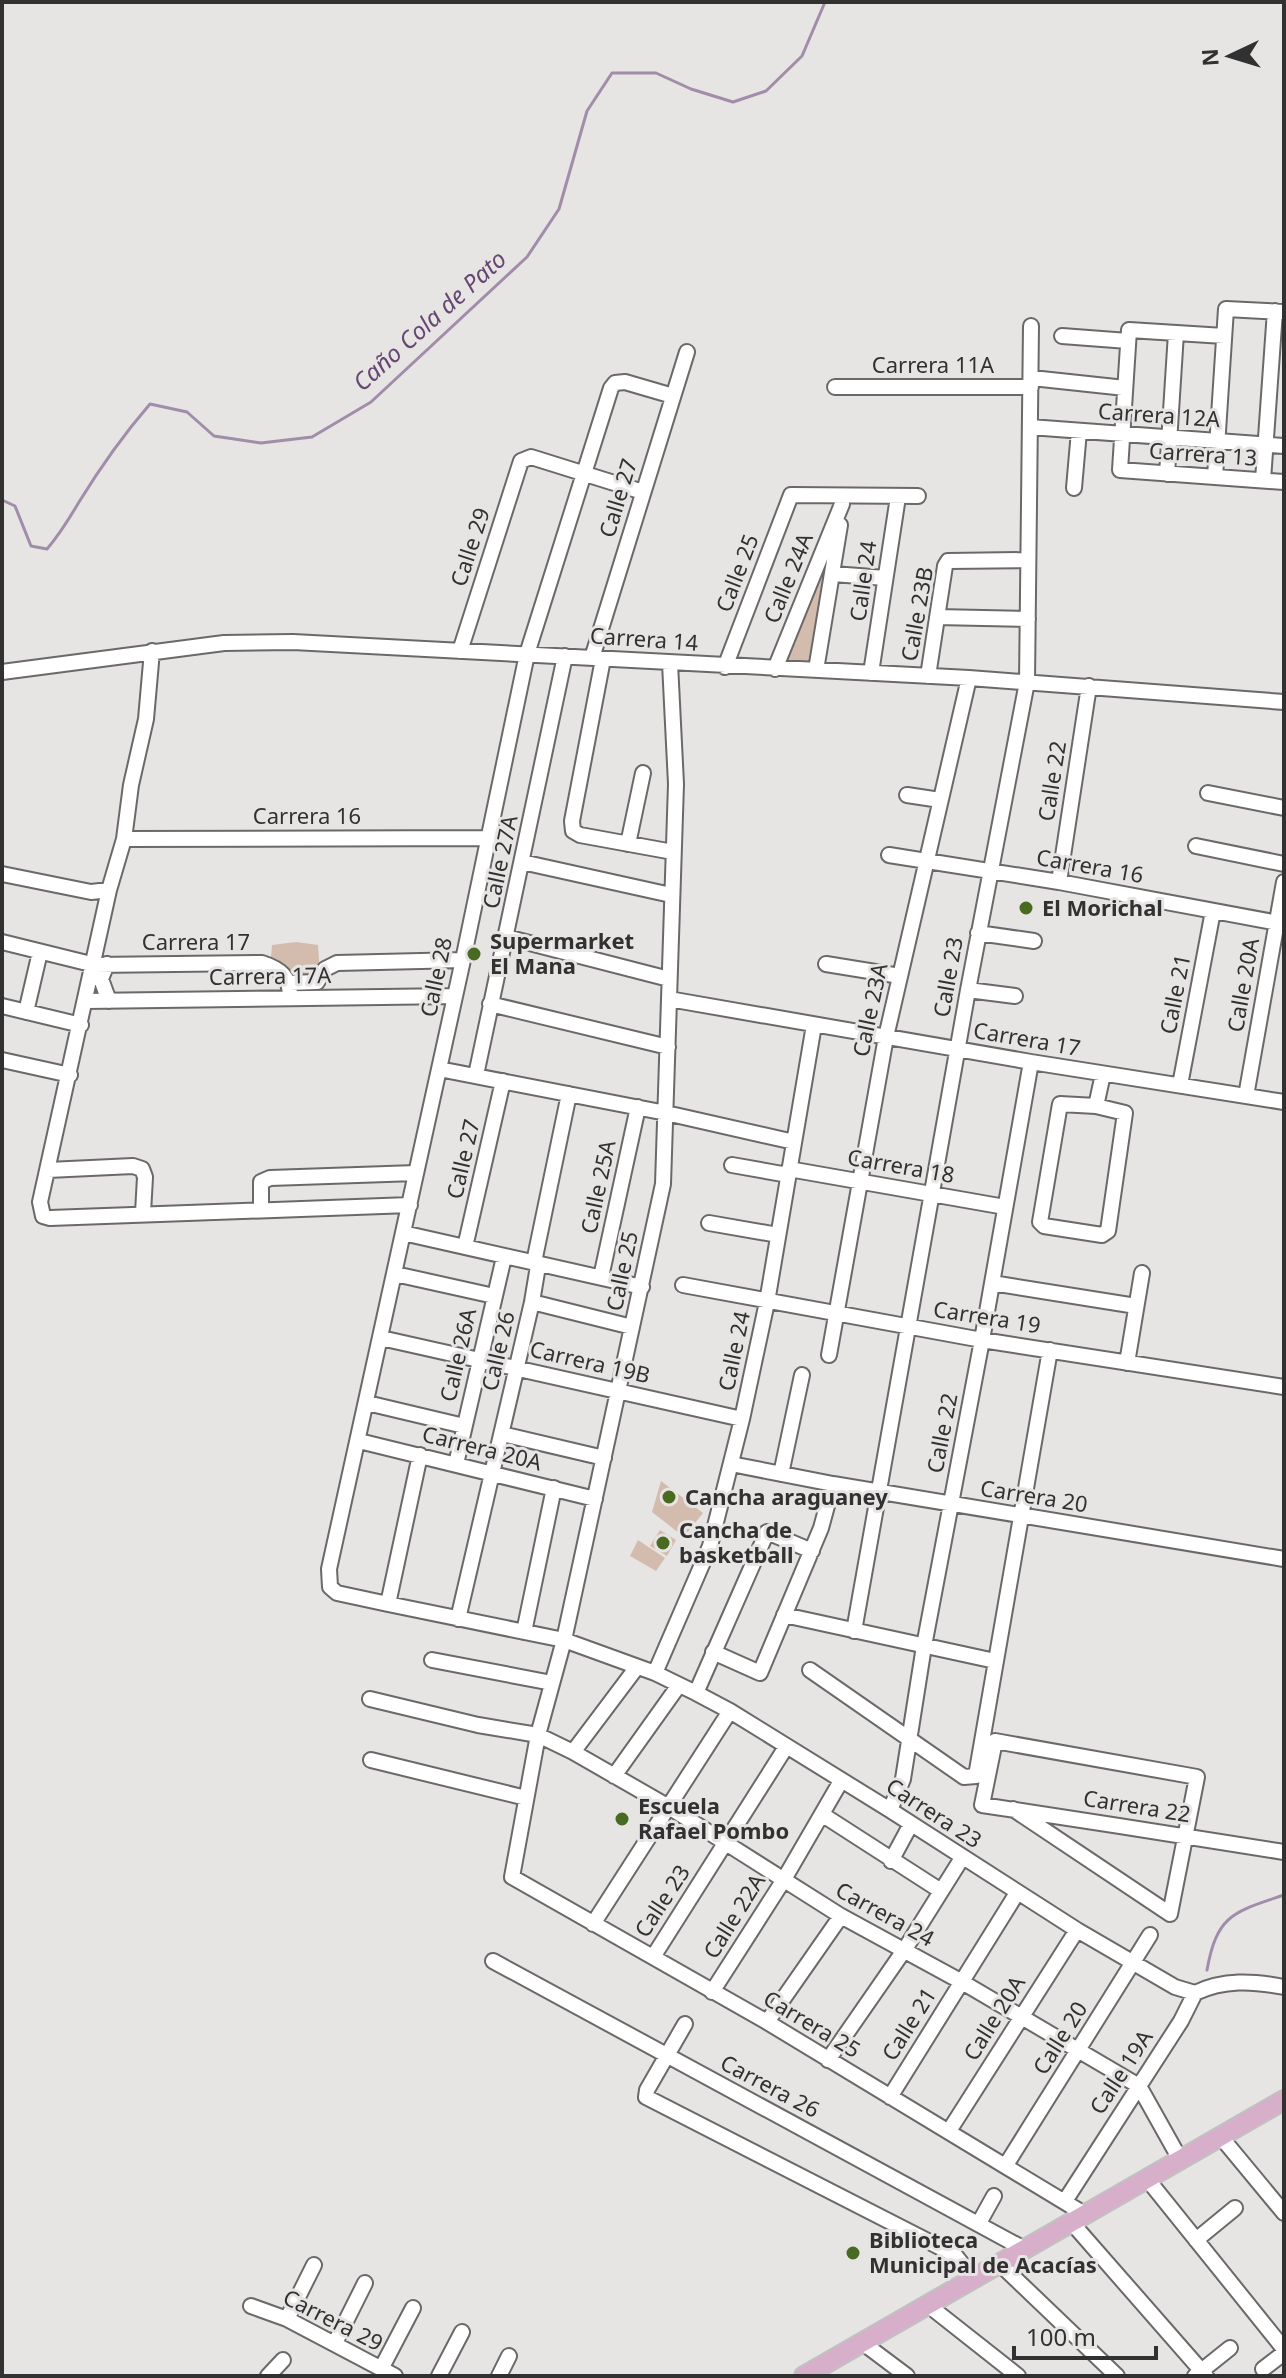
<svg xmlns="http://www.w3.org/2000/svg" width="1286" height="2378" viewBox="0 0 1286 2378" font-family="'Noto Sans',sans-serif">
  <rect width="100%" height="100%" fill="#e7e4e4"/>
  <path fill="#d3bcad" d="M831,537L815,667L780,665Z
    M296,942L318,945L320,974L291,977L271,957L272,945Z
    M661,1481L703,1513L684,1537L652,1512Z
    M660,1530L676,1540L667,1556L650,1546Z
    M638,1540L665,1558L656,1571L630,1556Z"/>
  <g fill="none" stroke-linecap="round" stroke-linejoin="round">
    <path stroke="#a18da9" stroke-width="3" d="M2,500L15,506L31,546L47,549C60,534 69,519 79,502C100,468 124,434 150,404L187,412L214,436L261,443L312,437L371,402L527,257L559,209L587,111L612,73H656L691,89L733,102L766,91L802,56L825,2
      M1207,1970C1217,1914 1234,1912 1284,1895"/>
    <defs>
      <path id="minor" d="M1062,336L1128,341
        M1224,336L1129,330L1120,470L1284,482
        M1032,378L1125,388
        M835,387H1031
        M673,396L625,382L615,383L611,388L527,654L463,960L329,1569L330,1587L337,1593L388,1604L564,1640L655,1673L696,1693L730,1711L890,1810L1077,1930L1175,1987L1195,1993C1224,1979 1253,1981 1284,1987
        M1030,427L1284,446
        M1167,474L1176,333
        M1215,477L1226,309L1284,312
        M1263,480L1275,311
        M1074,488L1079,431
        M833,574L885,578
        M937,617L1028,619
        M152,651L146,719L131,785L124,839L109,890L40,1202L43,1216L50,1218L410,1205
        M460,651L521,461L531,457L643,492
        M592,658L687,352
        M603,659L572,821L573,831L580,835L673,852
        M670,663L676,784L663,1184L564,1640L538,1735L512,1877L767,2022L1086,2215
        M725,667L791,495L918,496
        M775,669L842,504
        M816,670L840,525
        M2,672L224,643L293,642L969,678L1284,702
        M871,673L898,497
        M928,676L945,566L948,561L1028,560
        M1208,793L1284,808
        M907,795L940,800
        M124,839L489,838
        M628,844L643,773
        M1196,846L1284,864
        M889,855L1059,882L1284,924
        M522,862L671,895
        M2,874L91,892L109,890
        M1059,882L1089,686
        M978,933L1034,941
        M506,937L669,979
        M2,942L95,965L262,963C281,969 290,977 290,997
        M107,964L101,979L109,1001
        M826,964L900,976
        M289,983L317,982L325,969L337,963L463,960
        M968,990L1015,996
        M669,999L1031,1062L1284,1102
        M86,1001L455,996
        M490,1004L668,1047
        M2,1006L81,1025
        M26,1012L40,952
        M2,1060L70,1075
        M439,1069L666,1113L794,1142
        M476,1075L565,656
        M1180,1085L1213,911
        M1246,1096L1284,882
        M1060,1104L1096,1106L1125,1113L1108,1231L1102,1235L1044,1226L1040,1222Z
        M1096,1106L1103,1074
        M732,1165L788,1175
        M789,1169L1005,1207
        M48,1170L133,1166L142,1169L145,1177L143,1213
        M261,1210V1182L270,1178L416,1173
        M709,1223L778,1235
        M403,1233L642,1287
        M465,1247L503,1081
        M395,1274L494,1296
        M601,1277L638,1107
        M992,1283L1136,1306
        M683,1285L982,1340L1284,1387
        M532,1302L632,1327
        M381,1338L742,1419
        M829,1355L886,1037L969,678
        M1127,1363L1142,1273
        M367,1403L464,1426
        M502,1434L604,1458
        M359,1441L595,1499
        M456,1464L504,1257
        M731,1464L833,1484L1284,1559
        M781,1474L802,1375
        M388,1604L420,1455
        M784,1615L995,1661
        M458,1619L532,1302L538,1266L534,1262L569,1094
        M854,1631L968,990L1027,682L1031,326
        M524,1632L554,1488
        M713,1652L760,1673L821,1528L833,1484
        M432,1660L552,1683
        M810,1670L964,1777L976,1776L1050,1350
        M655,1673L710,1546L742,1419L767,1302L814,1025
        M696,1693L767,1532L812,1551
        M370,1699L478,1725L538,1735L573,1752L669,1807L841,1916L962,1982L1139,2086L1181,2161
        M573,1752L637,1667
        M371,1760L526,1798
        M614,1776L679,1685
        M1013,1809L1170,1914L1197,1777L995,1741L982,1805C1083,1820 1183,1836 1284,1852
        M890,1810L903,1779L924,1646L982,1340L1031,1062
        M823,1815L941,1891
        M891,1861L911,1824
        M593,1924L730,1711
        M653,1957L786,1747
        M493,1961L1026,2250
        M712,1992L783,1881L841,1781
        M767,2022L841,1916
        M685,2024L647,2090L646,2097L955,2255L974,2279
        M828,2060L905,1949L962,1858
        M890,2097L1017,1893
        M949,2131L1077,1930
        M1221,2137L1284,2213
        M1006,2165L1150,1935
        M1148,2180L1284,2349
        M1065,2201L1181,2021L1195,1993
        M979,2223L994,2196
        M1072,2223L1206,2376
        M1196,2240L1235,2208
        M1000,2264L1117,2376
        M928,2305L1018,2376
        M251,2306L287,2319L395,2376
        M287,2319L314,2265
        M335,2343L365,2283
        M863,2343L907,2376
        M381,2369L413,2308
        M1263,2369L1284,2353
        M268,2376L283,2360
        M439,2376L462,2332
        M499,2376L509,2356
        M1195,2376L1230,2348"/>
      <path id="major" d="M804,2376L1284,2100"/>
    </defs>
    <use href="#minor" stroke="#6b6869" stroke-width="18"/>
    <use href="#major" stroke="#c2c1c1" stroke-width="22"/>
    <use href="#minor" stroke="#fff" stroke-width="14"/>
    <use href="#major" stroke="#d8afca" stroke-width="18"/>
  </g>
  <g fill="#496a21" stroke="#e7e4e4" stroke-width="3">
    <circle cx="1026" cy="908" r="8"/>
    <circle cx="474" cy="954" r="8"/>
    <circle cx="669" cy="1497" r="8"/>
    <circle cx="663" cy="1543" r="8"/>
    <circle cx="622" cy="1819" r="8"/>
    <circle cx="853" cy="2253" r="8"/>
  </g>
  <g text-anchor="middle" stroke-width="6" stroke-linejoin="round" paint-order="stroke">
    <g font-size="22" fill="#323131" stroke="#e7e4e4">
      <text x="933" y="373">Carrera 11A</text>
      <text transform="translate(1159 415) rotate(4)" y="8">Carrera 12A</text>
      <text transform="translate(1203 454) rotate(4)" y="8">Carrera 13</text>
      <text transform="translate(618 498) rotate(-73)" y="8">Calle 27</text>
      <text transform="translate(470 547) rotate(-72)" y="8">Calle 29</text>
      <text transform="translate(737 573) rotate(-69)" y="8">Calle 25</text>
      <text transform="translate(788 578) rotate(-68)" y="8">Calle 24A</text>
      <text transform="translate(863 581) rotate(-82)" y="8">Calle 24</text>
      <text transform="translate(917 614) rotate(-80)" y="8">Calle 23B</text>
      <text transform="translate(644 639) rotate(4)" y="8">Carrera 14</text>
      <text transform="translate(1052 781) rotate(-81)" y="8">Calle 22</text>
      <text x="307" y="824">Carrera 16</text>
      <text transform="translate(500 862) rotate(-78)" y="8">Calle 27A</text>
      <text transform="translate(1090 866) rotate(10)" y="8">Carrera 16</text>
      <text x="196" y="950">Carrera 17</text>
      <text transform="translate(270 976) rotate(-1)" y="8">Carrera 17A</text>
      <text transform="translate(436 977) rotate(-78)" y="8">Calle 28</text>
      <text transform="translate(948 977) rotate(-80)" y="8">Calle 23</text>
      <text transform="translate(1243 985) rotate(-80)" y="8">Calle 20A</text>
      <text transform="translate(1175 994) rotate(-79)" y="8">Calle 21</text>
      <text transform="translate(870 1010) rotate(-78)" y="8">Calle 23A</text>
      <text transform="translate(1027 1039) rotate(10)" y="8">Carrera 17</text>
      <text transform="translate(463 1159) rotate(-77)" y="8">Calle 27</text>
      <text transform="translate(901 1166) rotate(10)" y="8">Carrera 18</text>
      <text transform="translate(598 1187) rotate(-78)" y="8">Calle 25A</text>
      <text transform="translate(622 1271) rotate(-78)" y="8">Calle 25</text>
      <text transform="translate(987 1317) rotate(9)" y="8">Carrera 19</text>
      <text transform="translate(498 1351) rotate(-77)" y="8">Calle 26</text>
      <text transform="translate(734 1351) rotate(-78)" y="8">Calle 24</text>
      <text transform="translate(458 1355) rotate(-77)" y="8">Calle 26A</text>
      <text transform="translate(590 1362) rotate(13)" y="8">Carrera 19B</text>
      <text transform="translate(942 1433) rotate(-79)" y="8">Calle 22</text>
      <text transform="translate(482 1448) rotate(14)" y="8">Carrera 20A</text>
      <text transform="translate(1034 1496) rotate(9)" y="8">Carrera 20</text>
      <text transform="translate(1137 1806) rotate(9)" y="8">Carrera 22</text>
      <text transform="translate(934 1813) rotate(33)" y="8">Carrera 23</text>
      <text transform="translate(662 1901) rotate(-57)" y="8">Calle 23</text>
      <text transform="translate(885 1914) rotate(29)" y="8">Carrera 24</text>
      <text transform="translate(734 1916) rotate(-58)" y="8">Calle 22A</text>
      <text transform="translate(994 2018) rotate(-58)" y="8">Calle 20A</text>
      <text transform="translate(812 2024) rotate(31)" y="8">Carrera 25</text>
      <text transform="translate(909 2024) rotate(-58)" y="8">Calle 21</text>
      <text transform="translate(1060 2038) rotate(-58)" y="8">Calle 20</text>
      <text transform="translate(1121 2072) rotate(-57)" y="8">Calle 19A</text>
      <text transform="translate(770 2086) rotate(28)" y="8">Carrera 26</text>
      <text transform="translate(333 2320) rotate(27)" y="8">Carrera 29</text>
    </g>
    <g font-size="22" font-weight="bold" fill="#323131" stroke="#e7e4e4" text-anchor="start">
      <text x="1042" y="916">El Morichal</text>
      <text x="490" y="949">Supermarket<tspan x="490" dy="25">El Mana</tspan></text>
      <text x="685" y="1505">Cancha araguaney</text>
      <text x="679" y="1538">Cancha de<tspan x="679" dy="25">basketball</tspan></text>
      <text x="638" y="1814">Escuela<tspan x="638" dy="25">Rafael Pombo</tspan></text>
      <text x="869" y="2248">Biblioteca<tspan x="869" dy="25">Municipal de Acacías</tspan></text>
    </g>
    <g font-size="24" font-style="italic" fill="#664772" stroke="#e7e4e4">
      <text transform="translate(430 321) rotate(-42)" y="8">Caño Cola de Pato</text>
    </g>
  </g>
  <rect width="1286" height="2378" fill="none" stroke="#323131" stroke-width="8"/>
  <g transform="translate(1230 56) rotate(266)" stroke="#e7e4e4" stroke-width="6" paint-order="stroke">
  <path d="M0-6L14 30L0 20L-14 30Z" fill="#323131"/>
  <text y="-12" font-size="22" font-weight="bold" text-anchor="middle" fill="#323131">N</text>
  </g>
  <path d="M1014 2346v12h142v-12" fill="none" stroke="#323131" stroke-width="4"/>
  <text x="1026" y="2346" font-size="24" fill="#323131" stroke="#e7e4e4" stroke-width="6" paint-order="stroke">100 m</text>
</svg>
